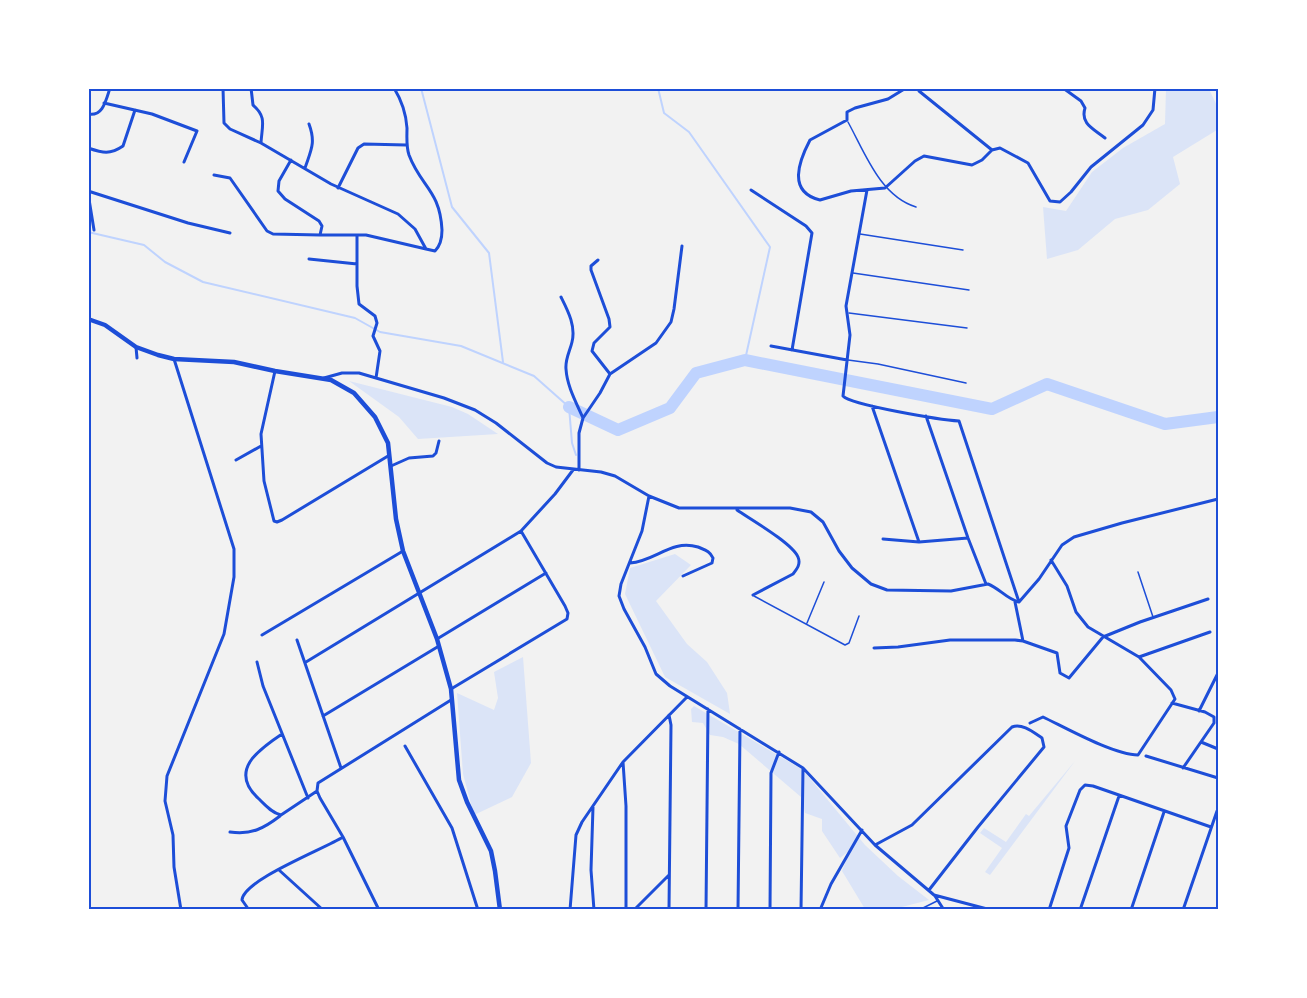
<svg xmlns="http://www.w3.org/2000/svg" width="1307" height="998" viewBox="0 0 1307 998" font-family="'Archivo Narrow',sans-serif">
  <rect width="100%" height="100%" fill="#f2f2f2"/>
  <path fill="#dbe4f7" d="M1166,89H1209L1218,108L1217,130L1173,157L1180,184L1148,210L1115,219L1078,250L1047,259L1043,207L1066,211L1092,172L1123,148L1165,124Z
    M349,381L452,407L468,414L498,434L418,439L399,417Z
    M675,554L691,565L656,601L687,644L707,662L727,693L730,714L665,677L625,594L630,568Z
    M523,657L531,763L512,797L474,815L463,774L457,693L494,710L498,698L494,672Z
    M694,706L803,770L865,845L898,876L929,900L894,909H865L842,871L850,850L840,858L822,831V819L805,813L801,797L739,744L723,737L710,735L703,723L692,722L691,709Z
    M1075,761L990,875L985,872L1002,848L980,833L984,828L1006,842L1026,814L1029,816Z"/>
  <g fill="none" stroke-linecap="round" stroke-linejoin="round">
    <path stroke="#bfd3fe" stroke-width="2" d="M421,88L452,207L489,253L503,362
      M658,88L664,113L689,132L770,247L745,360
      M88,232L144,245L165,262L203,282L355,318L380,332L461,346L534,376L569,407L572,443L576,455"/>
    <path stroke="#bfd3fe" stroke-width="12" d="M569,407L618,430L670,408L696,373L745,360L992,409L1047,384L1165,424L1218,417"/>
    <path stroke="#1d4ed8" stroke-width="1.5" d="M848,122C865,153 880,196 916,207
      M860,234L963,250
      M853,273L969,290
      M849,313L967,328
      M848,360L878,364L966,383
      M1138,572L1153,617
      M754,596L845,645L849,643L859,616
      M807,623L824,582
      M919,910L937,901"/>
    <path stroke="#1d4ed8" stroke-width="3" d="M223,88L224,123L230,129L261,143L331,184L398,214L415,229L426,249L435,251C441,245 442,238 442,230C440,190 421,187 409,155C406,146 407,137 407,128C406,113 402,101 394,88
      M251,88L253,105C267,117 262,125 261,143
      M906,88L888,99L855,108L847,112V120L810,140C799,161 787,192 820,200L851,191L885,188L915,161L924,156L972,165L982,160L992,150L1000,148L1028,163L1050,201L1060,202L1071,192L1091,167L1143,125L1153,110L1155,88
      M1063,88L1081,101L1085,108C1080,124 1094,129 1105,138
      M919,91L992,150
      M104,103L152,114L197,131L184,162
      M88,114C103,117 106,100 110,88
      M88,148C103,153 110,155 123,146L135,110
      M291,160L279,181L278,191L285,199L319,221L322,226L320,235H366L426,249
      M305,168C311,150 316,143 309,124
      M214,175L230,178L267,231L273,234L320,235
      M338,188L358,148L364,144L406,145
      M751,190L806,226L812,233L792,350
      M867,190L846,306L850,335L843,396C851,405 941,420 959,421L1019,602
      M88,191L188,223L230,233
      M88,193L94,230
      M357,235V286L359,304L375,316L377,323L373,336L380,351L376,378
      M309,259L357,264
      M598,260L591,266V270L609,319L610,327L594,343L592,351L610,374
      M561,297C568,311 576,326 572,342C570,351 565,359 566,369C567,386 576,402 583,418
      M771,346L847,360
      M136,347L137,358
      M174,359L234,549V577L224,634L167,776L165,801L173,835L174,867L181,910
      M275,371L261,434L264,481L274,521L277,522L282,520L388,456
      M324,378L342,373H359L444,398L475,410L496,423L547,463L556,467L601,472L615,476L649,496L679,508H790L811,512L823,522L839,551L852,568L871,584L887,590L951,591L988,584C999,588 1008,600 1019,602
      M872,406L919,542
      M926,416L968,538L986,584
      M236,460L261,446
      M391,466L409,458L433,456L436,453L439,441
      M579,470V433L583,418L600,393L610,374L656,343L671,322L674,309L682,246
      M649,496L642,531L621,584L619,596L624,609L645,647L656,674L670,686L803,768L875,845L934,895L991,910
      M737,510C750,519 792,543 798,557C801,564 797,569 793,574L753,595
      M883,539L919,542L968,538
      M630,563C656,561 671,539 698,547C705,550 710,551 713,558L712,563L683,576
      M1015,602L1023,641
      M1019,602L1039,579L1062,545L1074,537L1122,523L1218,499
      M262,635L403,551
      M437,639L546,573
      M297,640L341,768
      M874,648L898,647L950,640H1015L1023,641L1057,653L1060,673L1069,678L1103,637L1140,622L1208,599
      M1139,657L1210,632
      M257,662L263,686L308,798
      M306,662L521,531L555,494L573,470
      M451,689L567,619L568,613L565,606L521,531
      M1172,703L1205,712L1214,717V723L1183,768
      M1199,711L1218,673
      M669,715L671,725L669,910
      M323,716L439,646
      M1030,723L1043,717C1066,728 1114,755 1138,755L1175,699L1171,690L1139,657L1088,627L1076,612L1067,586L1051,560
      M282,734C258,750 228,771 259,799C265,805 272,813 281,815L317,791
      M1201,742L1218,749
      M405,746L452,828L478,910
      M1146,756L1218,778
      M623,762L626,806V910
      M593,807L591,870L594,910
      M230,832C251,835 263,829 280,816
      M875,845L912,825L1012,727C1022,723 1033,732 1042,738L1044,747L978,827L929,890
      M279,870L323,910
      M935,896L944,910
      M249,910L242,900C243,880 324,849 343,837
      M379,910L343,837L320,798L317,791L318,783L451,700
      M570,910L576,835L582,822L623,762L687,697
      M634,910L669,875
      M706,910L708,709
      M738,910L740,729
      M770,910L771,773L779,752
      M801,910L803,768
      M820,910L831,884L862,830
      M1049,910L1069,848L1066,826L1080,790L1085,785L1093,786L1211,827
      M1080,910L1119,796
      M1131,910L1164,812
      M1183,910L1217,811"/>
    <path stroke="#1d4ed8" stroke-width="4.5" d="M88,319L105,325L136,347L158,355L174,359L234,362L275,371L331,380L354,393L375,417L388,443L396,519L403,551L437,639L451,689L459,780L467,802L491,851L495,871L500,910"/>
  </g>
  <rect width="1307" height="998" fill="none" stroke="#ffffff" stroke-width="180"/>
  <rect x="90" y="90" width="1127" height="818" fill="none" stroke="#1d4ed8" stroke-width="2"/>
</svg>
